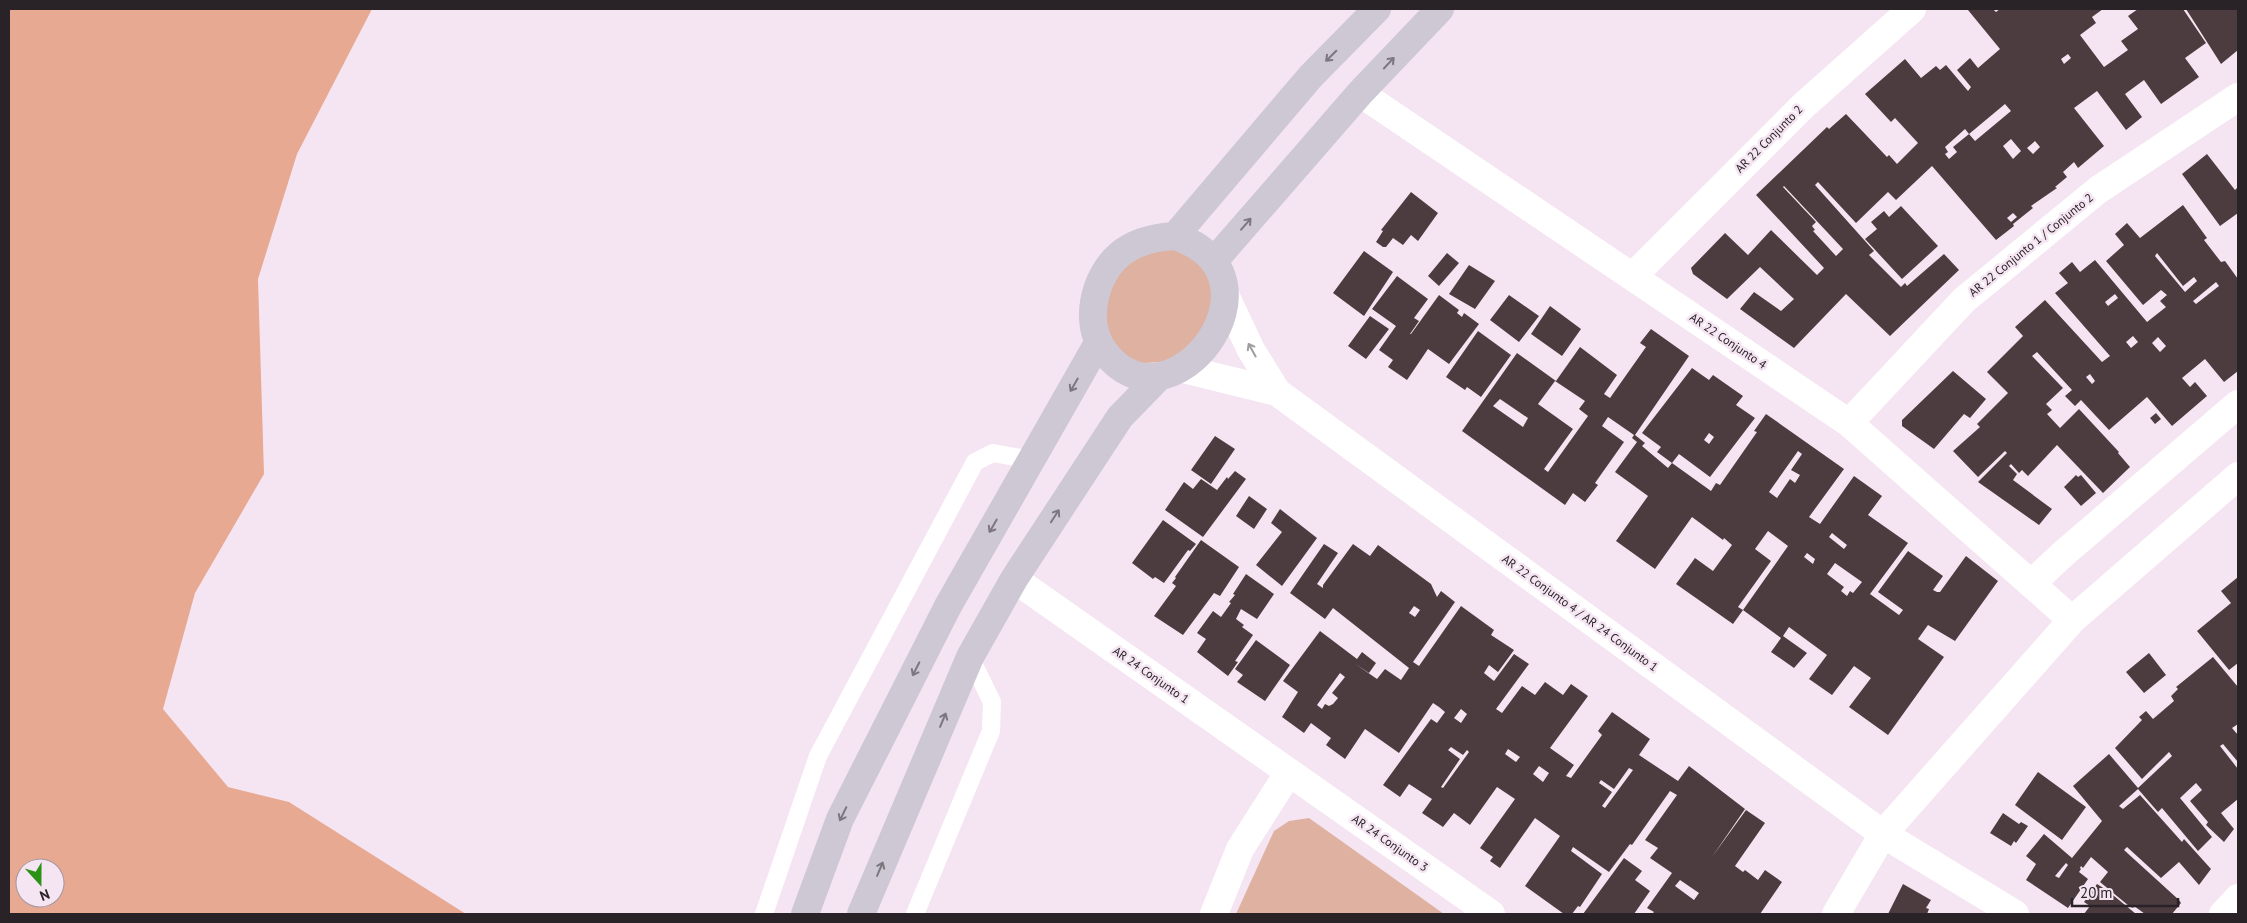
<svg xmlns="http://www.w3.org/2000/svg" width="2247" height="923" viewBox="0 0 2247 923" font-family="'PT Sans',sans-serif">
  <rect width="100%" height="100%" fill="#f5e5f2"/>
  <path fill="#deb1a1" d="M1162,244L1208,266L1214,314L1179,361L1127,364L1101,325L1114,273Z
    M1309,818L1444,914H1236L1274,831L1289,821Z"/>
  <path fill="#e7a992" fill-rule="evenodd" d="M9,9H372L297,154L258,279L264,474L195,593L163,709L228,787L289,802L466,914H9ZM25,868H55V898H25Z"/>
  <path fill="#4d3c3f" fill-rule="evenodd" d="M1970,9H1993L1996,12L2000,9H2103L2092,17L2096,23L2080,35L2104,67L2128,50L2121,41L2138,29L2128,16L2138,9H2183L2206,43L2185,58L2199,77L2161,104L2144,80L2125,94L2142,117L2126,130L2097,91L2074,108L2104,146L2078,168L2074,162L2063,172L2067,177L2055,187L2057,188L2031,206L2033,208L2013,224L2014,226L1996,240L1932,166L1896,200L1888,192L1856,223L1818,182L1815,185L1874,251L1869,255L1901,287L1905,283L1907,286L1944,254L1959,270L1890,336L1846,294L1794,348L1740,309L1754,292L1781,311L1794,299L1760,267L1727,299L1693,274L1691,268L1725,233L1748,255L1771,230L1817,275L1824,268L1756,195L1827,127L1829,129L1846,114L1887,157L1889,155L1897,164L1918,143L1895,118L1891,122L1865,94L1905,59L1921,78L1936,66L1940,70L1946,65L1968,91L1971,87L1957,70L1970,58L1978,68L2000,49L1968,10ZM2068,54L2071,58L2064,64L2061,59ZM2005,104L2011,111L1975,141L1969,134ZM1965,129L1969,134L1953,147L1957,152L1949,159L1945,154L1948,152L1945,147ZM2011,139L2021,151L2013,159L2003,146ZM2035,141L2040,147L2033,154L2027,148ZM1784,186L1843,249L1836,256L1813,231L1815,230L1812,226L1816,222L1783,187ZM2013,213L2017,217L2011,222L2007,218Z
    M2186,9H2238V50L2221,64Z
    M2207,154L2235,190L2238,187V213L2220,226L2182,174Z
    M1411,192L1438,213L1418,241L1411,235L1403,245L1393,238L1386,247H1383L1376,242L1383,231L1381,230Z
    M2183,205L2207,238L2204,240L2221,262L2225,261L2238,279V371L2224,382L2205,359L2182,378L2190,387L2195,382L2207,396L2172,426L2147,397L2109,430L2081,400L2075,406L2065,396L2072,390L2037,352L2032,356L2063,388L2046,404L2052,410L2047,414L2060,428L2079,409L2119,452L2118,453L2130,467L2103,493L2057,445L2028,476L2022,470L2019,473L2011,464L2009,466L2017,474L2013,480L2052,509L2039,525L1978,482L2007,453L2005,451L1978,477L1953,451L1980,427L1977,424L2008,393L1987,372L2023,336L2015,327L2045,300L2102,362L2110,356L2055,293L2068,283L2059,273L2072,262L2080,272L2095,260L2147,322L2166,307L2160,301L2167,295L2161,290L2143,305L2106,261L2124,245L2115,234L2127,223L2140,238ZM2157,253L2183,286L2194,277L2197,281L2185,292L2155,256ZM2216,282L2219,286L2196,304L2193,301ZM2115,294L2118,298L2108,306L2105,302ZM2133,336L2138,342L2131,348L2126,342ZM2158,337L2166,346L2160,352L2152,343ZM2090,374L2095,381L2092,384L2086,377Z
    M1901,206L1938,246L1902,279L1865,239L1877,229L1871,222L1884,211L1889,217Z
    M1364,251L1393,272L1364,316L1333,293Z
    M1447,253L1459,263L1439,286L1428,276Z
    M1469,265L1495,281L1475,309L1449,294Z
    M1397,276L1428,299L1414,318L1419,321L1410,334H1411L1439,295L1459,310L1457,313L1462,317L1464,313L1479,324L1449,364L1428,349L1407,380L1388,367L1393,360L1379,350L1396,326L1372,309Z
    M1509,295L1539,316L1519,342L1490,320Z
    M1550,306L1581,329L1562,356L1531,334Z
    M1370,316L1389,329L1366,359L1348,346Z
    M1651,329L1689,356L1635,435L1645,443L1642,446L1668,468L1672,463L1657,452L1661,447L1642,433L1692,368L1709,380L1713,375L1743,396L1736,405L1755,418L1710,477L1679,454L1672,463L1711,491L1716,483L1720,485L1757,432L1754,431L1766,414L1844,469L1809,517L1820,524L1854,476L1882,496L1868,515L1908,543L1870,594L1899,615L1903,610L1878,592L1908,551L1943,576L1933,590L1937,592H1940L1966,556L1998,581L1955,641L1928,625L1918,639L1944,657L1888,735L1849,707L1871,678L1854,666L1832,695L1809,679L1827,655L1789,627L1783,636L1807,653L1794,668L1771,652L1781,638L1743,610L1788,546L1768,531L1755,549L1771,561L1738,607L1743,610L1733,624L1676,584L1695,558L1713,571L1732,545L1724,538L1723,540L1692,517L1655,569L1616,541L1648,496L1615,472L1637,442L1632,438L1634,435L1608,417L1602,426L1624,442L1595,483L1598,485L1585,502L1573,493L1565,505L1462,431L1517,353L1556,381L1580,347L1617,375L1604,394L1610,398L1646,347L1640,343ZM1555,381L1585,401L1579,409L1588,416L1548,472L1544,469L1573,429L1538,404ZM1500,399L1528,418L1523,427L1493,406ZM1709,433L1714,437L1709,444L1704,440ZM1798,451L1802,454L1791,470L1800,475L1795,483L1790,479L1777,498L1769,492ZM1832,533L1847,545L1844,549L1829,537ZM1807,553L1815,559L1813,564L1804,557ZM1835,563L1862,582L1853,593L1850,591L1847,596L1841,591L1844,587L1827,574Z
    M1478,331L1511,355L1481,397L1467,387L1465,390L1446,377Z
    M1953,371L1986,399L1970,418L1964,414L1934,449L1902,426V420Z
    M2156,413L2161,419L2155,424L2150,418Z
    M1215,436L1235,449L1211,484L1191,470Z
    M1235,471L1246,479L1203,537L1165,510L1184,482L1193,489L1201,479L1217,490L1227,477L1228,479Z
    M2076,475L2078,477L2081,475L2096,493L2081,506L2064,487Z
    M1249,496L1267,509L1254,529L1236,516Z
    M1280,509L1317,538L1282,586L1256,565L1282,532L1271,523Z
    M1163,520L1196,544L1190,551L1188,550L1164,583L1155,577L1153,579L1132,563Z
    M1201,540L1239,567L1220,596L1214,593L1183,635L1154,616L1176,586L1172,583L1176,578L1175,577Z
    M1324,544L1338,553L1317,584L1323,588V585L1353,544L1370,556L1378,545L1431,584L1437,597L1441,591L1455,602L1413,662L1419,666L1461,606L1494,630L1491,635L1514,650L1498,672L1489,665L1484,673L1494,681L1514,654L1529,664L1496,709L1502,713L1522,686L1535,695L1545,682L1563,695L1571,684L1588,696L1550,748L1574,765L1566,776L1571,778L1602,735L1598,731L1612,712L1650,739L1639,755L1678,781L1689,766L1745,809L1712,857L1746,810L1765,823L1735,866L1743,872L1745,870L1758,880L1765,870L1782,882L1760,914H1652L1654,912L1647,908L1672,873L1650,858L1658,848L1645,840L1677,795L1670,791L1632,845L1630,844L1609,872L1573,847L1571,851L1602,874L1580,907L1578,906L1572,914H1564L1525,886L1560,836L1535,818L1500,868L1490,861L1493,857L1480,848L1515,799L1497,787L1470,825L1454,813L1443,827L1422,813L1432,799L1409,784L1400,797L1383,785L1431,719L1437,723L1445,712L1439,707L1433,703L1399,753L1365,729L1345,759L1326,745L1331,738L1311,723L1304,733L1282,717L1298,692L1283,681L1320,631L1357,659L1362,652L1376,663L1369,673L1354,663L1377,679L1385,669L1401,680L1409,668L1333,608L1325,619L1290,593ZM1414,606L1420,610L1415,617L1409,613ZM1340,673L1345,677L1332,693L1338,698L1333,704L1329,706L1325,704L1322,709L1317,705ZM1461,709L1467,714L1461,723L1454,718ZM1451,747L1463,755L1467,750L1469,752L1443,788L1441,787L1460,759L1448,750ZM1508,749L1520,757L1516,762L1505,754ZM1539,766L1549,773L1543,782L1533,774ZM1629,768L1633,770L1605,808L1602,806L1612,792L1599,783L1601,780L1614,789ZM1680,880L1699,893L1694,900L1675,886Z
    M1246,574L1274,594L1257,619L1241,609L1236,619L1244,625L1242,627L1253,635L1235,661L1238,662L1228,676L1197,652L1206,639L1197,633L1213,611L1221,617L1231,603L1229,602L1235,595L1233,594Z
    M2238,577V663L2229,670L2197,631L2231,603L2221,591Z
    M1256,640L1290,665L1265,701L1237,682L1243,675L1235,669Z
    M2149,653L2166,675L2144,693L2126,672Z
    M2213,657L2238,687V724L2232,728L2238,735V762L2223,744L2220,746L2238,769V799L2221,813L2234,829L2224,842L2206,825L2208,822L2190,801L2202,790L2196,783L2180,798L2212,837L2198,851L2162,808L2158,812L2138,789L2119,806L2123,809L2140,795L2182,842L2184,839L2211,869L2199,885L2179,862L2161,878L2127,847L2124,850L2179,900L2181,903L2172,914H2145L2134,906L2133,908L2129,906L2100,882L2108,872L2091,857L2083,868L2081,866L2080,868L2081,869L2079,872L2088,879L2068,908L2026,880L2036,864L2026,856L2044,834L2072,858L2102,821L2073,786L2109,754L2138,788L2172,756L2169,752L2142,779L2115,748L2142,720L2139,717L2146,711L2153,719L2174,701L2171,696L2178,689L2176,687ZM2066,863L2068,865L2059,878L2055,876Z
    M2038,772L2086,807L2062,840L2015,805Z
    M2003,813L2019,824L2021,822L2028,826L2016,843L2014,841L2011,846L1990,833Z
    M1624,858L1642,871L1635,880L1650,891L1634,914H1583Z
    M1903,884L1931,900L1926,908L1929,909L1927,914H1888Z
    M2097,884L2108,891L2136,914H2084L2090,906L2084,902Z"/>
  <g fill="none" stroke-linecap="round" stroke-linejoin="round">
    <path stroke="#fff" stroke-width="18" d="M764,914L818,756L975,462L993,453L1031,460
      M915,914L991,731L992,702L970,657"/>
    <path stroke="#fff" stroke-width="28" d="M1360,93L1849,423L2072,620
      M1633,276L1803,106L1912,9
      M1226,297L1251,350L1277,392L1883,834L2015,914
      M1183,369L1277,392
      M1849,423L1964,300L2098,190L2238,97
      M1014,579L1491,914
      M2031,584L2063,554L2238,404
      M1214,914L1240,849L1289,772
      M1836,914L1883,834L2072,620L2238,476
      M2223,914L2238,898"/>
    <path stroke="#cec8d5" stroke-width="28" d="M1175,236C1295,276 1169,440 1104,351C1083,323 1094,277 1119,255C1134,242 1156,237 1175,236Z
      M1175,236L1311,76L1377,9
      M1214,261L1360,93L1440,9
      M805,914L840,819L948,606L1098,343
      M861,914L970,657L1014,579L1120,417L1160,376"/>
  </g>
  <defs><path id="oneway-shaft" d="M-6 0H5M1.5-3L5.5 0L1.5 3" fill="none" stroke-width="1.6" stroke-linecap="round" stroke-linejoin="round" transform="scale(1.25)"/></defs>
  <g stroke="#7c767e">
    <use href="#oneway-shaft" transform="translate(1331 56) rotate(135)"/>
    <use href="#oneway-shaft" transform="translate(1389 63) rotate(-47)"/>
    <use href="#oneway-shaft" transform="translate(1246 224) rotate(-49)"/>
    <use href="#oneway-shaft" transform="translate(1074 385) rotate(120)"/>
    <use href="#oneway-shaft" transform="translate(1055 516) rotate(-57)"/>
    <use href="#oneway-shaft" transform="translate(993 526) rotate(120)"/>
    <use href="#oneway-shaft" transform="translate(916 669) rotate(117)"/>
    <use href="#oneway-shaft" transform="translate(943 720) rotate(-67)"/>
    <use href="#oneway-shaft" transform="translate(843 814) rotate(116)"/>
    <use href="#oneway-shaft" transform="translate(880 869) rotate(-67)"/>
  </g>
  <use stroke="#9f9c9e" href="#oneway-shaft" transform="translate(1252 350) rotate(-119)"/>
  <g text-anchor="middle" stroke-width="5" stroke-linejoin="round" paint-order="stroke">
    <g font-size="12" fill="#292328" stroke="#f5e5f2">
      <text transform="translate(1769 139) rotate(-45)" y="4">AR 22 Conjunto 2</text>
      <text transform="translate(2031 245) rotate(-39)" y="4">AR 22 Conjunto 1 / Conjunto 2</text>
      <text transform="translate(1728 341) rotate(34)" y="4">AR 22 Conjunto 4</text>
      <text transform="translate(1580 613) rotate(36)" y="4">AR 22 Conjunto 4 / AR 24 Conjunto 1</text>
      <text transform="translate(1151 675) rotate(35)" y="4">AR 24 Conjunto 1</text>
      <text transform="translate(1390 843) rotate(35)" y="4">AR 24 Conjunto 3</text>
    </g>
  </g>
  <rect width="2247" height="923" fill="none" stroke="#292328" stroke-width="20"/>
  <g transform="translate(40 883) rotate(159)"><circle r="24" fill="#f5e5f2" stroke="#a397a1"/>
  <path d="M0-4L9 19L0 12L-9 19Z" fill="#2b9216"/>
  <text y="-8" font-size="14" font-weight="bold" text-anchor="middle" fill="#292328">N</text>
  </g>
  <path d="M2072 898v8h106v-8" fill="none" stroke="#292328" stroke-width="2.5"/>
  <text x="2080" y="898" font-size="15" fill="#292328" stroke="#f5e5f2" stroke-width="4" paint-order="stroke">20 m</text>
</svg>
